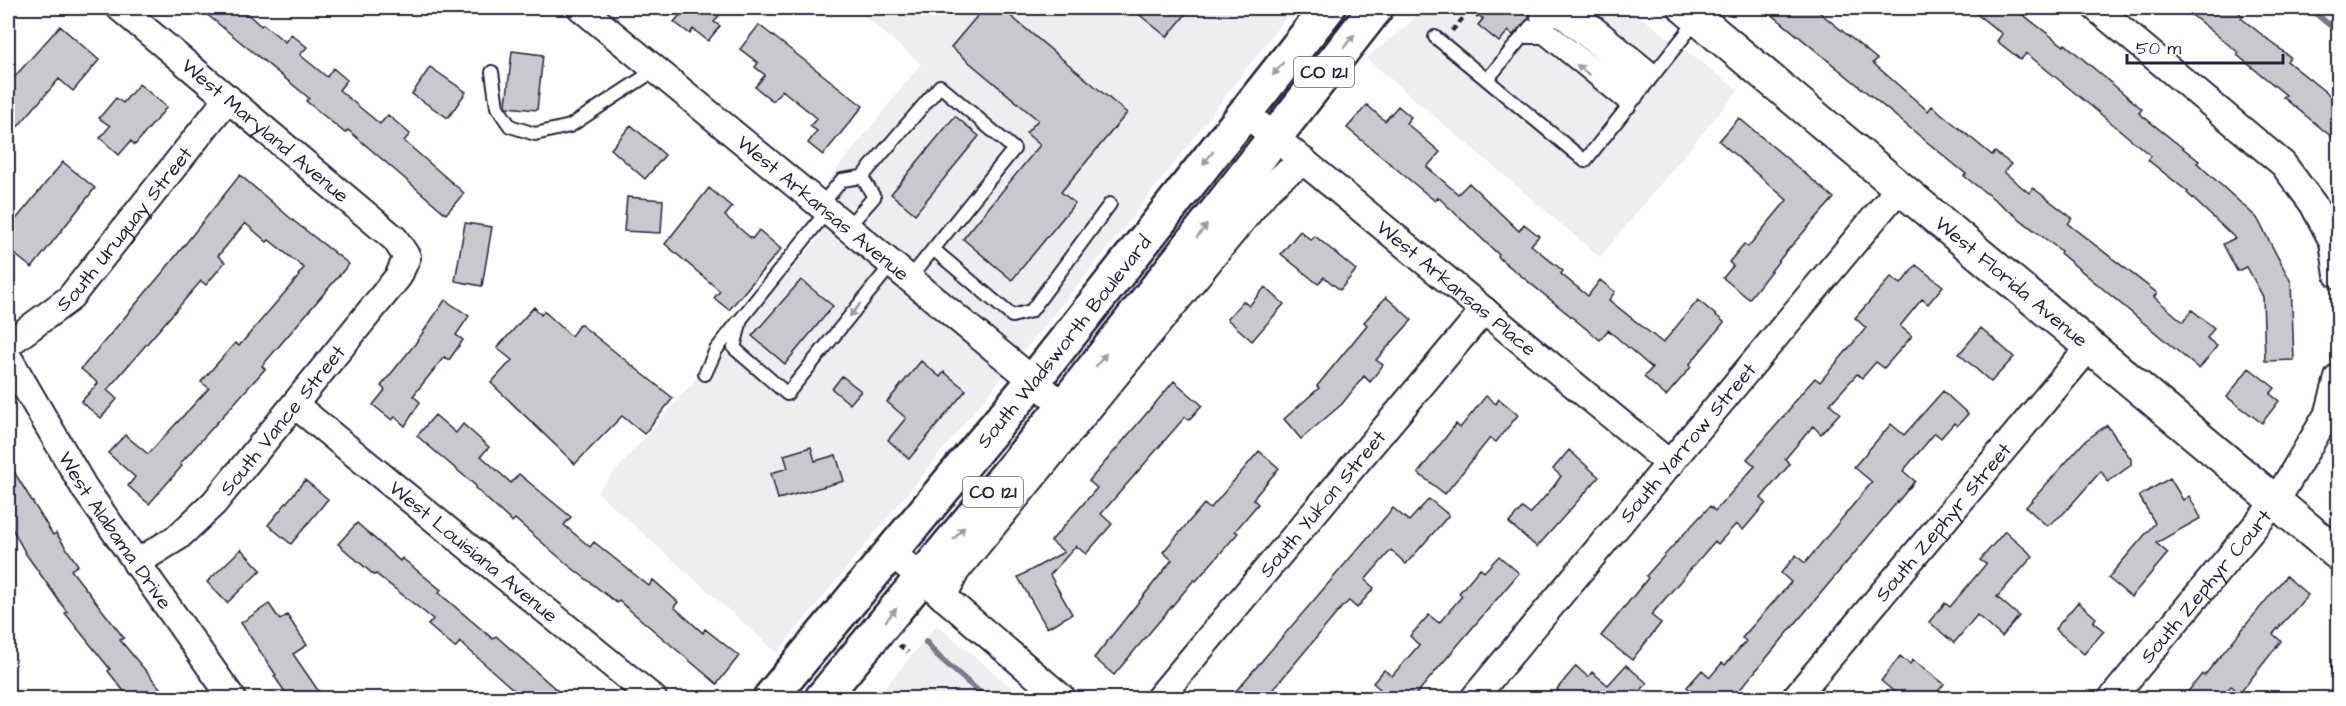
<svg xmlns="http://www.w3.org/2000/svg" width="2346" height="706" viewBox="0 0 2346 706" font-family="'Architects Daughter',sans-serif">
  <rect width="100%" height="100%" fill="#fff"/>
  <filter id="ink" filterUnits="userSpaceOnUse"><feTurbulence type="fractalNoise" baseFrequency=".0167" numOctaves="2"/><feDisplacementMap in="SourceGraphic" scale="12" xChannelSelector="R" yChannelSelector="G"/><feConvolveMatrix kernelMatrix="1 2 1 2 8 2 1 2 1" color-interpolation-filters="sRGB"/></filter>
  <g filter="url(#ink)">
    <path fill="#eeeef1" d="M855,8H1293L1121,232L777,653L597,492L821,236L825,184L921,64Z
      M1424,8H1629L1738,90L1600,257L1366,58L1410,23Z
      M937,625L1024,698H876Z"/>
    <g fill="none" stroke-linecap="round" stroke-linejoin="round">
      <path stroke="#7a7a88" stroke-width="6" d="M2309,8L2338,32
        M926,642L937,655L986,698"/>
    </g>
    <path fill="#c8c8cf" stroke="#22223b" stroke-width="1.5" d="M199,8H241L261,26L263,24L285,42L291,34L307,47L300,55L327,77L333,68L347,80L339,90L380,124L388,115L410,134L404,141L464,193L446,214L348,130L345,133L306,101L309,98Z
      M686,8H725L714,22L720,26L708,41L693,29L690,34L674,22Z
      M984,8H1001L1127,113L1061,192L1075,203L1012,280L963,239L1040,145L1026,133L1038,120L951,47Z
      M1131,8H1191L1167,37Z
      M1469,8H1536V9L1531,12L1529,18L1513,35L1508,31L1499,42L1478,25L1483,19Z
      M1764,8H1814L1877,59L1873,63L1928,111L1932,106L1992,155L1995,152L2011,164L2004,172L2029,193L2033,188L2072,218L2068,224L2157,293L2154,297L2183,322L2192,310L2214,328L2207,338L2217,346L2199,369L2060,253L2061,251L1964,176L1966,174Z
      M1969,8H2014L2064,46L2065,44L2142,109L2139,113L2199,161L2197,163L2257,218L2291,282L2294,360L2265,361L2263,297L2247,267L2237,271L2223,244L2235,238L2187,193L2188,192L2148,160L2151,156L2091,106L2026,53L2021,60L1997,41L2002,34Z
      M2183,8H2233L2243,16L2241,18L2290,57L2287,61L2338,102V142L2283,97L2286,95L2237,55L2239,53Z
      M759,25L863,106L823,155L808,143L817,131L810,126L817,118L782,90L773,101L755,87L765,75L755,67L758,63L740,49Z
      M60,26L99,60L73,91L59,79L8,138V84Z
      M512,51L543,55L537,110L507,107L506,105Z
      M430,67L466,92L448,118L412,94Z
      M139,84L167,107L135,145L131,141L119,155L100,138L110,126L99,118L116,98L123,103Z
      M1367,105L1385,121L1398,106L1411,117L1406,123L1440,152L1427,167L1458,194L1469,183L1519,231L1524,224L1539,236L1531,245L1563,271L1561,274L1588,296L1600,280L1615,292L1609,300L1663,343L1698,300L1724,322L1689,365L1691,367L1666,396L1644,377L1652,368L1608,330L1600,340L1498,257L1499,255L1438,197L1435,201L1347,128Z
      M955,116L979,136L915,214L891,194Z
      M1739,118L1834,198L1785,253L1749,299L1723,278L1733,266L1729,262L1744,244L1748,247L1787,200L1719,141Z
      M631,125L665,155L645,179L611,149Z
      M63,162L95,188L32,268L8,249V229Z
      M240,175L295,222L349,264L262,366L265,369L180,464L182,466L149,504L128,486L135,477L108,453L125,435L148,454L209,388L201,382L235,343L239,346L299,276L298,275L304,268L269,240L267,242L245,223L218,256L225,262L206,285L201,281L107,390L117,399L101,418L81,402L98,383L81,369L163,272Z
      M709,188L732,207L725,216L752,239L759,230L781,249L729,310L714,298L720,291L665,244Z
      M627,197L663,200L661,233L624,231Z
      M465,223L492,227L482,286L455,281Z
      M1300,231L1311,240L1315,236L1356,270L1340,290L1324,277L1318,284L1281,254Z
      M1916,265L1943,286L1928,304L1922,299L1900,326L1912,336L1884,368L1876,362L1862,378L1857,374L1830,404L1840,413L1821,434L1813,426L1785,459L1790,464L1761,498L1766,503L1743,530L1736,524L1718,544L1715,541L1651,615L1661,623L1632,660L1601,636L1648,578L1646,576L1681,537L1710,506L1715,511L1755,466L1747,459L1792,407L1790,406L1815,378L1820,382L1866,328L1855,318L1891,277L1901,284Z
      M801,280L833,306L785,364L752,336Z
      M1265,287L1284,304L1252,341L1227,319L1243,301L1249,306Z
      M1386,297L1412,320L1376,360L1383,365L1370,382L1364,376L1342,404L1301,439L1284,419L1319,388L1317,386L1367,325L1364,322Z
      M445,300L469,316L456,335L463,340L449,360L444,357L413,396L420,402L405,426L395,417L392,420L373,405L385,390L381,386L415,344Z
      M534,307L541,315L544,311L571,336L580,324L673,398L644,434L622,416L575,464L491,383L512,360L497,348Z
      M1981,328L2014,357L1991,382L1959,354Z
      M921,361L940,377L944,372L966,390L909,459L888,440L906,418L887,402Z
      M2249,368L2275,388L2270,394L2279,401L2262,423L2227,397Z
      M842,376L861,391L850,404L832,389Z
      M1174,381L1202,405L1189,420L1185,417L1101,514L1112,524L1086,554L1076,546L1050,575L1072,614L1047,628L1018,577L1064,552L1051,541L1097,488L1089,481Z
      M1943,391L1968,414L1957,426L1954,423L1941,438L1935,433L1903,471L1915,481L1732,699H1700L1687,687L1702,670L1710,677L1722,663L1725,665L1746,641L1742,638L1791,582L1781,573L1796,555L1805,563L1872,482L1854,467L1891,424L1904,435Z
      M1486,396L1496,404L1499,399L1518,415L1496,442L1490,438L1445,494L1418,473L1456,424L1460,428Z
      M435,415L456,433L463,424L489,447L481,456L511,483L519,474L571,517L564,525L590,547L594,542L649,586L653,580L678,602L674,607L703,633L705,629L739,656L717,684L619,601L617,603L568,565L515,519L512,522L475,488L476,486L417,436Z
      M2107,425L2131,459V465L2108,482L2101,471L2063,514L2047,526L2026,507L2085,441Z
      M811,447L815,461L836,455L844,481L778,499L771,473L788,468L784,455Z
      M1569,450L1599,477L1537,547L1509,523L1522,508L1530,514L1554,486L1561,476L1553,469Z
      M1259,451L1279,468L1253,499L1258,504L1235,531L1238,533L1196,581L1194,580L1114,675L1094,658L1172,560L1163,552L1204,504L1210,509Z
      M8,462L53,535L56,533L78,565L71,570L124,638L120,640L160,688L158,690L164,699H130L108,671L110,669L65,613L67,612L26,554L8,521Z
      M2170,478L2183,500L2189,496L2201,518L2156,543L2168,553L2131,597L2108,578L2155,523L2139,496Z
      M305,480L328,499L291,544L268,525Z
      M1429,499L1449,515L1406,564L1391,550L1365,580L1374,588L1357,608L1349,601L1342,607L1265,699H1229L1393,508L1409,521Z
      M357,523L400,561L402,558L441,590L439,593L493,639L496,636L567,699H509L515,691L460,642L455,648L428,625L433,619L376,574L374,575L338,544Z
      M2005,531L2033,556L1997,597L2019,616L2002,637L1977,615L1954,643L1929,622L1945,603L1950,607L1986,564L1980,560Z
      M241,549L261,570L227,603L207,582Z
      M1499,556L1519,573L1412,699H1372L1380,689L1373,683L1384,670L1392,676L1419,645L1410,636L1429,615L1439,623L1462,596L1459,593L1480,568L1484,572Z
      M2286,576L2308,595L2273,634L2281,641L2240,693L2231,686L2220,699H2182L2202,674L2204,676Z
      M2078,602L2096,618L2093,622L2104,631L2084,654L2055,629Z
      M269,604L280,620L287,615L307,645L293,654L324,699H290L274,676L276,675L241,623Z
      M1900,656L1910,664L1913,660L1944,684L1932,699H1903L1881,681Z
      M1626,665L1647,683L1634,699H1551L1558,690L1557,689L1576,666L1588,677L1592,672L1608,685Z"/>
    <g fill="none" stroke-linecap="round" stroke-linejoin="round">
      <defs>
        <path id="service" d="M1544,8L1565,10L1649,81
          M1578,8L1656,72
          M1537,17L1559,20L1643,89
          M1435,37L1585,161L1697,20
          M1522,37L1531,26L1547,27L1636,98
          M492,72L497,107L510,126L535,134L570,126L655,70
          M1487,80L1522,37H1543L1629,107
          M820,206L842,180L862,177
          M827,211L741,319L734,348L787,394L892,264
          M847,228L874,197L862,177L940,86L1014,149L909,279
          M933,249L1012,316L1031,311L1110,204
          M705,374L716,350L738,322"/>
        <g id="minor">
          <path id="s1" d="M120,8L395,239L407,257L398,277L214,503L178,537L136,563"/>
          <path id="s2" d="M581,8L1064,406"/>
          <path d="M2096,8L2283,164L2313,204L2333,242L2338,275"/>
          <path id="s3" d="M1244,112L1670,464"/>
          <path id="s4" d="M8,344L69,299L228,98"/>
          <path id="s5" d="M8,357L85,489L232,698"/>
          <path id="s6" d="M295,405L653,698"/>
          <path d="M892,553L1062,698"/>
          <path d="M943,597L956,571L1268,189L1285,174L1305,162"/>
          <path id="s7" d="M1159,698L1484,310"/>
          <path id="s8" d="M1474,698L1901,186"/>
          <path id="s9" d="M1795,698L2090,346"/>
          <path id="s10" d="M2112,698L2276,501L2329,412L2338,378"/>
        </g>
        <g id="tertiary">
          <path id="s11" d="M1685,8L2338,554"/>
        </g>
        <g id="primary">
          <path id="s12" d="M770,698L1034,380L1328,8"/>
          <path d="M822,698L1064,406L1376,8"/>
        </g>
      </defs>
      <use href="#service" stroke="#22223b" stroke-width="16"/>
      <use href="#minor" stroke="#22223b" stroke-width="30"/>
      <use href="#tertiary" stroke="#22223b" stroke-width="36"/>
      <use href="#primary" stroke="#22223b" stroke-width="38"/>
      <path stroke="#22223b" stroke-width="4" stroke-dasharray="6 4.5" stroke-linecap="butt" d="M1464,8L1483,19
        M1452,31L1469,11
        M899,645L908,652"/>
      <use href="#service" stroke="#fff" stroke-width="12"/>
      <use href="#minor" stroke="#fff" stroke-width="26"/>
      <use href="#tertiary" stroke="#fff" stroke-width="32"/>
      <use href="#primary" stroke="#fff" stroke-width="33"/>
    </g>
    <defs><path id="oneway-solid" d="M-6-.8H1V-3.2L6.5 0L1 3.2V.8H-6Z" transform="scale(1.5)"/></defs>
    <g fill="#9c9ca7">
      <use href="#oneway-solid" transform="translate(1349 41) rotate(-51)"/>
      <use href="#oneway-solid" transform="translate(1278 69) rotate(129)"/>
      <use href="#oneway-solid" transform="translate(1583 70) rotate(-141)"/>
      <use href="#oneway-solid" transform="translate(1208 158) rotate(128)"/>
      <use href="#oneway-solid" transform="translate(1202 231) rotate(-52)"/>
      <use href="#oneway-solid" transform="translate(855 310) rotate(129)"/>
      <use href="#oneway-solid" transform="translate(1101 360) rotate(-52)"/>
      <use href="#oneway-solid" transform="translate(959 533) rotate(-50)"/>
      <use href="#oneway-solid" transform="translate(891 615) rotate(-50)"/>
    </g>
  </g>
  <g text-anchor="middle" stroke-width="4.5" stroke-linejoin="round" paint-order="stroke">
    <g fill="#fff" stroke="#646476" stroke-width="1.5">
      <rect x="1294" y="57" width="60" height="30" rx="4.5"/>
      <rect x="963" y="477" width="60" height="30" rx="4.5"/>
    </g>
    <g font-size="18" font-weight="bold" fill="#22223b">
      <text x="1324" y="78">CO 121</text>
      <text x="993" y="498">CO 121</text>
    </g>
    <g font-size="20" fill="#22223b" stroke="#fff">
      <text dy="7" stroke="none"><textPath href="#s1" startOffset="190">West Maryland Avenue</textPath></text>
      <text dy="7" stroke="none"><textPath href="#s2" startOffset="314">West Arkansas Avenue</textPath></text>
      <text dy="7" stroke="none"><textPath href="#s4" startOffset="165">South Uruguay Street</textPath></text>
      <text dy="7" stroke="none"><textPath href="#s11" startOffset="426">West Florida Avenue</textPath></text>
      <text dy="7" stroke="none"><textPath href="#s3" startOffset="276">West Arkansas Place</textPath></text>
      <text dy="7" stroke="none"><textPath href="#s12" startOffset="462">South Wadsworth Boulevard</textPath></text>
      <text transform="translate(282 420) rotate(-51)" y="7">South Vance Street</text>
      <text dy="7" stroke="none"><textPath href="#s8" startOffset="333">South Yarrow Street</textPath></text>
      <text dy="7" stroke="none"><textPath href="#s7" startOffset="254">South Yukon Street</textPath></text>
      <text dy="7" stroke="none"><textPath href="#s9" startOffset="230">South Zephyr Street</textPath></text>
      <text dy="7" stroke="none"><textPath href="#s5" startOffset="204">West Alabama Drive</textPath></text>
      <text dy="7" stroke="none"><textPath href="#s6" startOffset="231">West Louisiana Avenue</textPath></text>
      <text dy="7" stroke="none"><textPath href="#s10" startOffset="146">South Zephyr Court</textPath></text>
    </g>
  </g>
  <rect width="2346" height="706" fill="none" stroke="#fff" stroke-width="30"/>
  <rect x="15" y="15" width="2316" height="676" fill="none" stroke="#22223b" stroke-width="2" filter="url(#ink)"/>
  <path d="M2127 54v9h156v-9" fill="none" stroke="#22223b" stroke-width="3"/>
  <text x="2136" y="54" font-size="18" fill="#22223b" stroke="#ffffff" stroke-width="4.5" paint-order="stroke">50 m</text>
</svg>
